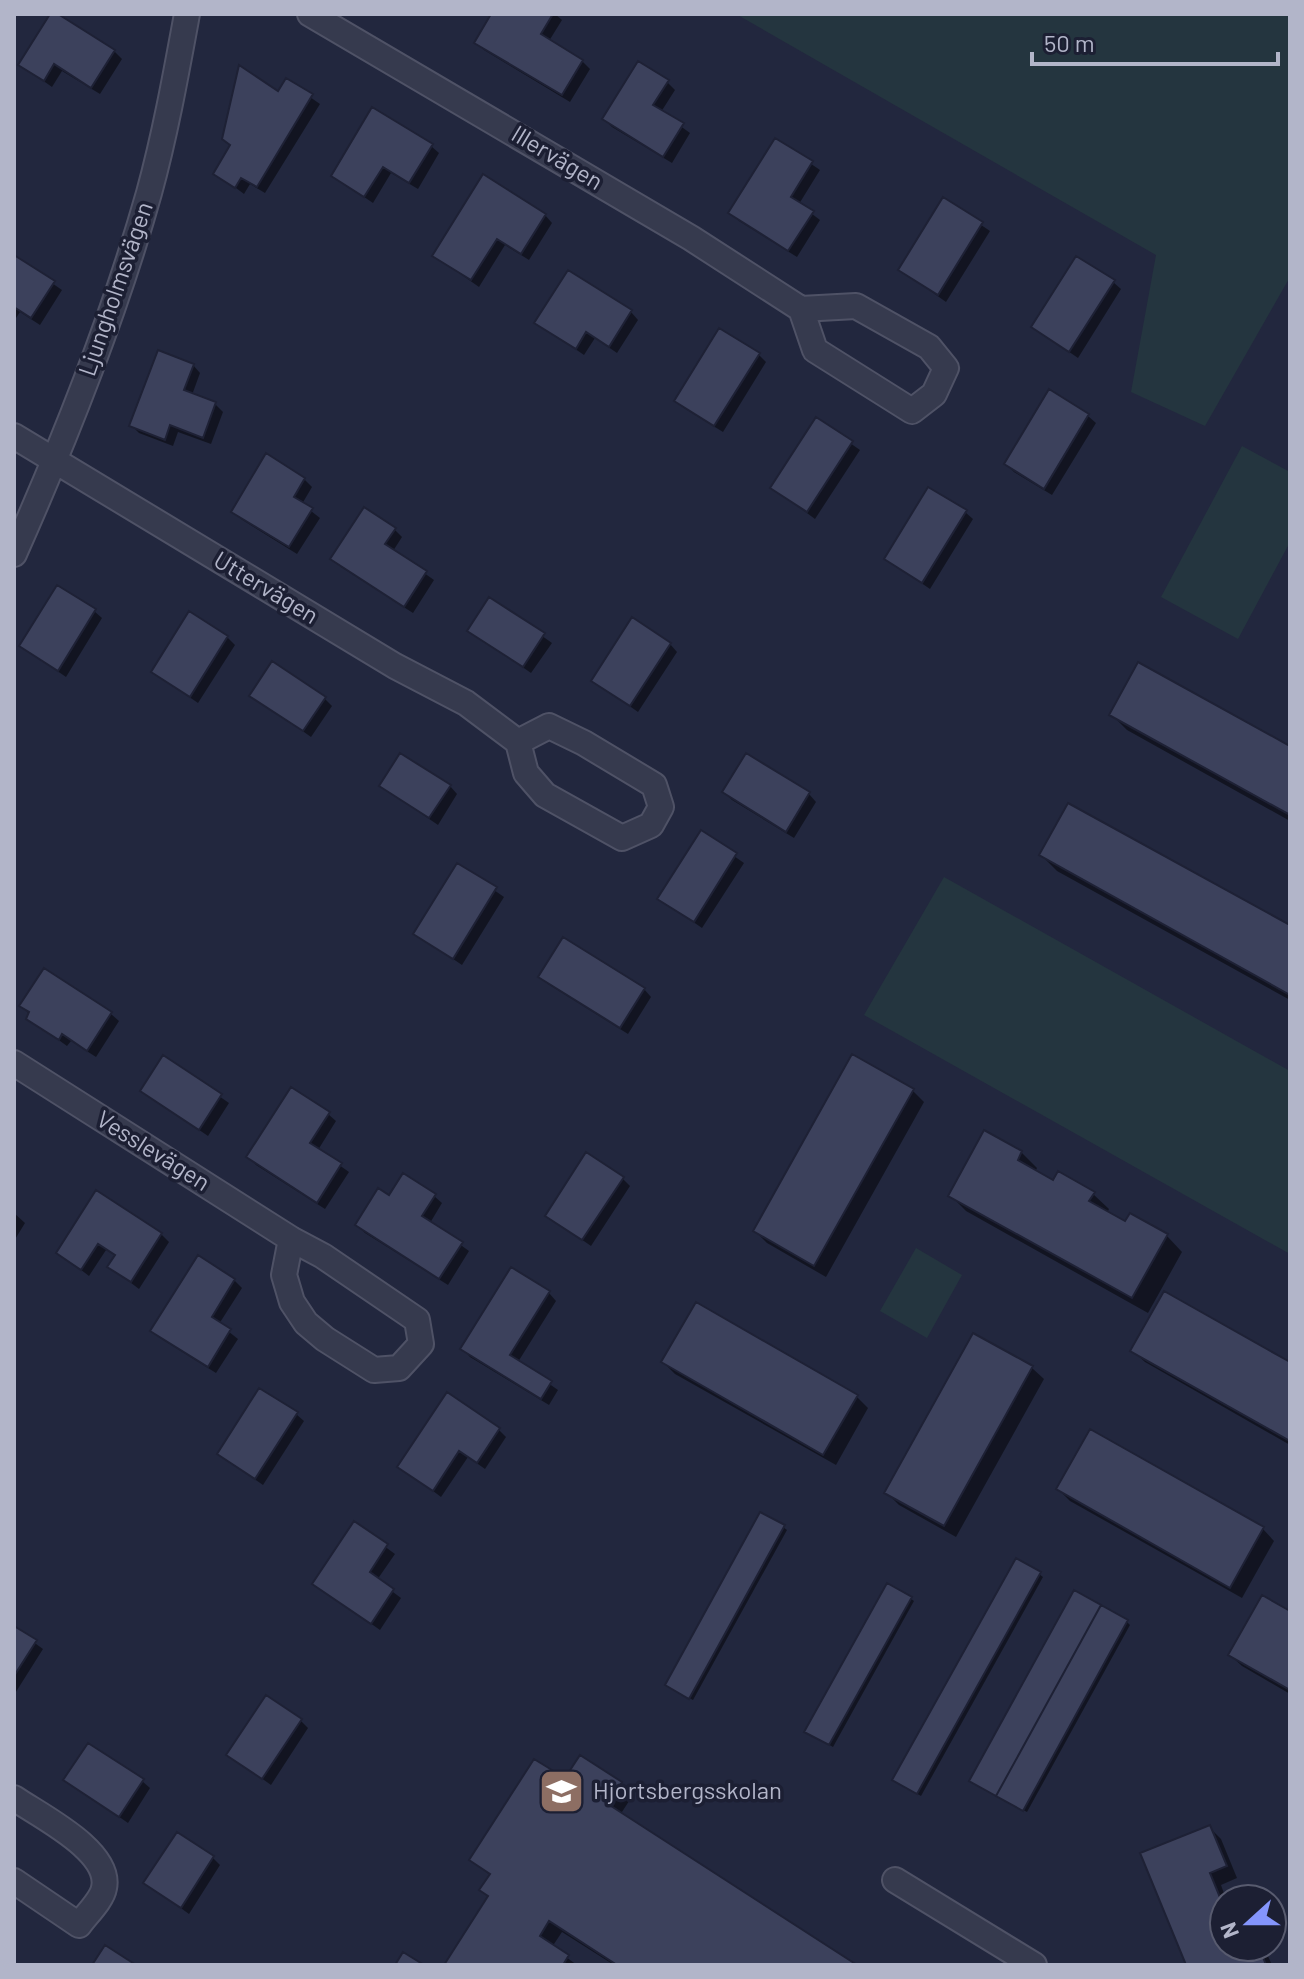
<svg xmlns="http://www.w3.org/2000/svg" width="1304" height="1979" viewBox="0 0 1304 1979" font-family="Barlow,sans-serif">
  <rect width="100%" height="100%" fill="#22273e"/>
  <path fill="#24353f" d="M736,14H1290V277L1205,426L1131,392L1156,255Z
    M1242,446L1290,472V542L1238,639L1161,597Z
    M944,877L1290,1071V1254L864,1015Z
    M916,1248L962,1275L927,1338L880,1311Z"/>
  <path fill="#0007" d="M52,14L114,51L122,59L100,94L62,71L52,87L21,65Z
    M493,14H555L562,20L549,41L582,61L590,69L570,102L484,50L476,42Z
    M287,81L320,104L265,193L250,184L244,194L216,173Z
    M667,82L675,90L661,112L690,133L672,163L612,127L604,119Z
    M776,140L820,170L799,204L820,220L797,257L739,221L731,213Z
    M431,146L439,153L418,189L391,173L373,203L333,176Z
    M944,200L990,231L946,302L901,270Z
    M545,215L552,223L529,260L505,245L479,287L435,256Z
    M14,257L62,290L40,325L20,312L14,321Z
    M1113,282L1121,289L1078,358L1033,327Z
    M631,312L638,320L617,353L595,338L584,355L536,322Z
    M759,355L766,362L723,432L684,408L676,401Z
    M193,365L200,373L192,395L215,404L223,412L211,444L178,432L173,446L139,433L131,425Z
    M1088,416L1096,423L1052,495L1014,472L1006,464Z
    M817,420L860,450L815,519L773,488Z
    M304,479L312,487L302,504L320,518L297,554L241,519L233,511Z
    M965,512L973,519L930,589L886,559Z
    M394,529L402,537L393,551L434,580L413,613L341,567L333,559Z
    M490,599L552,643L531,673L469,630Z
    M94,611L102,618L66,677L21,646Z
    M227,637L235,645L198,703L153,672Z
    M670,644L677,652L638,712L594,681Z
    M252,695L324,698L332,706L311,737Z
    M1112,715L1290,748V821L1127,730Z
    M381,786H450L457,794L438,825Z
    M724,792L809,794L816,802L794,838L732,800Z
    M701,833L744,863L702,928L660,899Z
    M1041,855L1290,927V1000L1057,871Z
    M458,865L504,897L462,965L416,934Z
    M44,971L111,1014L119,1021L96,1057L71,1041L67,1046L28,1018L30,1015L22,1006Z
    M541,976L644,989L651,997L628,1034L548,984Z
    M164,1058L229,1103L208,1136L142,1091Z
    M912,1090L924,1102L826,1277L767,1243L755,1231Z
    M328,1114L336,1121L318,1150L349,1172L325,1209L256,1165L249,1157Z
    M1021,1152L1037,1168L1035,1172L1054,1182L1093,1194L1109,1209L1107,1213L1125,1224L1167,1236L1182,1252L1148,1313L966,1211L950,1195Z
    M622,1178L630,1186L591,1246L548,1216Z
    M97,1193L161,1234L169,1242L139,1289L110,1267L116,1256L106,1250L89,1276L59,1253Z
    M434,1196L442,1203L430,1223L469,1251L448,1285L365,1233L357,1225L390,1198Z
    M14,1213L25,1223L14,1241Z
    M234,1280L242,1288L219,1324L238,1339L216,1373L160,1338L153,1330Z
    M549,1293L556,1301L518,1362L558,1390L549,1405L470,1357L463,1349Z
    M1133,1351L1290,1364V1445L1145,1362Z
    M663,1362L856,1396L868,1408L836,1465L675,1374Z
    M1032,1368L1044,1379L956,1537L899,1505L887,1493Z
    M296,1414L304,1421L263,1485L219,1454Z
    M498,1429L506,1437L485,1469L468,1457L441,1497L400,1466Z
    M1058,1489L1263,1529L1274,1541L1242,1598L1070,1501Z
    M354,1524L395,1554L377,1580L401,1598L380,1630L315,1584Z
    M783,1527L787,1530L693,1700L670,1688Z
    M1039,1574L1043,1577L921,1796L898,1783Z
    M910,1598L914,1601L833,1747L810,1734Z
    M1290,1613V1694L1242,1666L1230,1655Z
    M1127,1622L1130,1625L1027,1812L974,1784Z
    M14,1628L43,1649L14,1695Z
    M300,1720L308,1728L271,1785L229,1755Z
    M66,1780L142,1781L150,1788L128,1823Z
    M565,1781L621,1783L633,1795L620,1815L853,1965H614L562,1932L552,1947L577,1965H447L490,1898L491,1876L472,1860Z
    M1209,1827L1221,1839L1237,1878L1221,1885L1226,1899H1224V1947H1260L1267,1954L1272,1965H1188Z
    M213,1858L220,1865L189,1914L146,1883Z"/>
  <path fill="#3c415c" stroke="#1e2135" stroke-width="2" d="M50,14H58L115,50L91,88L54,64L44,81L18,65Z
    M491,14H553L541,34L583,60L562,95L474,43Z
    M638,61L669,80L653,105L684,123L663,157L602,119Z
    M239,65L278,91L286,78L313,94L257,187L241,178L235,188L213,174L230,145L222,139Z
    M372,107L433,144L409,183L383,167L364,197L331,176Z
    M775,138L813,161L791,197L814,211L788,251L728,213Z
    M483,174L546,214L521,254L497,239L471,280L432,256Z
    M943,197L983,222L938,295L898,270Z
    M14,255L55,281L31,318L14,307Z
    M1076,256L1115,280L1069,352L1031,327Z
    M568,270L632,310L609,347L586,332L576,349L534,323Z
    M719,328L760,353L714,426L674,401Z
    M158,350L194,364L184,390L216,402L203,438L170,425L165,440L129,426Z
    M1049,389L1089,414L1044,489L1004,464Z
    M816,417L853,441L807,512L770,488Z
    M266,453L305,478L294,497L313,508L289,547L231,512Z
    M928,487L967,510L922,583L884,559Z
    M364,507L396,528L385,544L427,571L404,607L330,559Z
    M57,585L96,609L58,671L19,646Z
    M489,597L545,633L523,667L467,631Z
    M189,611L228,636L190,697L151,672Z
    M632,617L671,643L630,706L591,681Z
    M272,661L326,697L303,731L249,696Z
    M1138,662L1290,746V815L1109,715Z
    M400,753L451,785L429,818L379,786Z
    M746,753L810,792L786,832L722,792Z
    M1068,803L1290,925V995L1039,855Z
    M701,830L737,853L694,922L657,899Z
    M457,863L497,887L453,959L413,934Z
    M563,937L645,988L620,1028L538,977Z
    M44,968L112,1012L87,1051L62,1034L59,1040L26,1019L29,1012L19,1006Z
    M852,1054L914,1089L814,1266L753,1231Z
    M163,1055L222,1094L199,1130L140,1091Z
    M291,1087L330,1112L310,1143L342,1163L317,1203L246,1157Z
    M984,1130L1022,1151L1018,1160L1053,1180L1058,1171L1095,1192L1089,1201L1125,1221L1130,1213L1168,1234L1132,1298L948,1196Z
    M586,1152L624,1177L582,1240L545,1216Z
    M403,1173L436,1194L422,1216L463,1242L439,1279L355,1225L378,1188L389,1195Z
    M96,1190L162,1233L131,1282L107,1267L115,1255L98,1244L81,1270L56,1253Z
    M198,1255L235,1279L212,1317L231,1329L208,1367L150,1331Z
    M511,1267L550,1291L510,1355L552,1381L541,1399L460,1349Z
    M1164,1291L1290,1362V1441L1130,1351Z
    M696,1302L858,1395L823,1455L661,1362Z
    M973,1333L1033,1366L944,1526L884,1493Z
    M259,1388L298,1412L255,1479L217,1454Z
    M447,1392L500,1428L477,1463L459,1451L433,1491L397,1467Z
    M1090,1429L1264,1527L1230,1588L1056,1489Z
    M760,1512L785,1525L689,1699L665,1685Z
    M354,1521L388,1544L370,1572L394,1589L371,1624L312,1584Z
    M1016,1558L1041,1572L917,1794L892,1780Z
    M887,1583L912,1597L829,1745L804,1732Z
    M1074,1590L1101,1605L996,1796L969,1781Z
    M1262,1595L1290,1611V1690L1228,1655Z
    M1101,1605L1128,1620L1023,1811L996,1796Z
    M14,1626L37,1640L14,1676Z
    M266,1695L302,1719L262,1779L226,1755Z
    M88,1743L144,1779L119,1817L63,1780Z
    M580,1755L622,1782L608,1804L857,1965H617L549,1921L540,1936L569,1955L563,1965H444L488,1896L479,1890L490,1874L469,1860L534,1759L565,1778Z
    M1210,1825L1227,1866L1210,1873L1224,1907V1947H1259L1266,1965H1186L1140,1853Z
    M177,1832L214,1856L181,1908L143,1883Z
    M105,1945L136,1965H92Z
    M403,1952L424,1965H395Z"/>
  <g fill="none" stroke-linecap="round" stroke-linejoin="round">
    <defs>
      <path id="minor" d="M310,14L691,238L801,309L856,306L929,347L946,368L934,394L912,411L815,350L801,309
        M14,436L395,666L466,703L518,742L526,773L545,795L622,838L651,825L661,807L654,785L584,743L549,726L518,742
        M14,554C66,437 114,317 149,193C165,135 176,74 187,14
        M14,1063L291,1239L323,1256L417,1320L421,1344L399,1368L374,1370L325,1339L306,1323L292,1302L284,1275L291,1239
        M14,1798C40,1816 112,1851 104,1888C102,1900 86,1915 79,1925L14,1881
        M895,1880L1034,1965"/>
    </defs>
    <use href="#minor" stroke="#4f5266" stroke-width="28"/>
    <use href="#minor" stroke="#363a4e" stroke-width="24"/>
  </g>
  <defs>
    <symbol id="school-square" viewBox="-11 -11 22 22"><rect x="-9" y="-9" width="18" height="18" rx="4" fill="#8d6e63" stroke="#1c1f33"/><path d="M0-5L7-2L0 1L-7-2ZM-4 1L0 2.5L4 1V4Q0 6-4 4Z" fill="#fff"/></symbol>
  </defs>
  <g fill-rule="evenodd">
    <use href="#school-square" x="536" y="1766" width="51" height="51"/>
  </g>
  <g text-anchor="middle" stroke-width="7" stroke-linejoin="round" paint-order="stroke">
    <g font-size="24" fill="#b2b5c9" stroke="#1c1f33">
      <text transform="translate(557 158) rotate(31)" y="8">Illervägen</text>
      <text transform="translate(116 289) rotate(-71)" y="8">Ljungholmsvägen</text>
      <text transform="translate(266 588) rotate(31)" y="8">Uttervägen</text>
      <text transform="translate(153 1151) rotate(32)" y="8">Vesslevägen</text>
    </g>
    <g font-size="24" fill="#b2b5c9" stroke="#1c1f33" text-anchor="start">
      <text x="593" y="1799">Hjortsbergsskolan</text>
    </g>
  </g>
  <rect width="1304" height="1979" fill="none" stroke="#b2b5c9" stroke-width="32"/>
  <g transform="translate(1248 1923) rotate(249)"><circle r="38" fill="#1c1f33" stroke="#585b6f" stroke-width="2"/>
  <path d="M0-6L14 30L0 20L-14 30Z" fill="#8495fc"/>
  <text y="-12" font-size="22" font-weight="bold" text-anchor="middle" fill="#b2b5c9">N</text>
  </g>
  <path d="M1032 52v12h246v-12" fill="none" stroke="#b2b5c9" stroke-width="4"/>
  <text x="1044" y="52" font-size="24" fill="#b2b5c9" stroke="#1c1f33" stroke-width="6" paint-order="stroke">50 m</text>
</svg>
